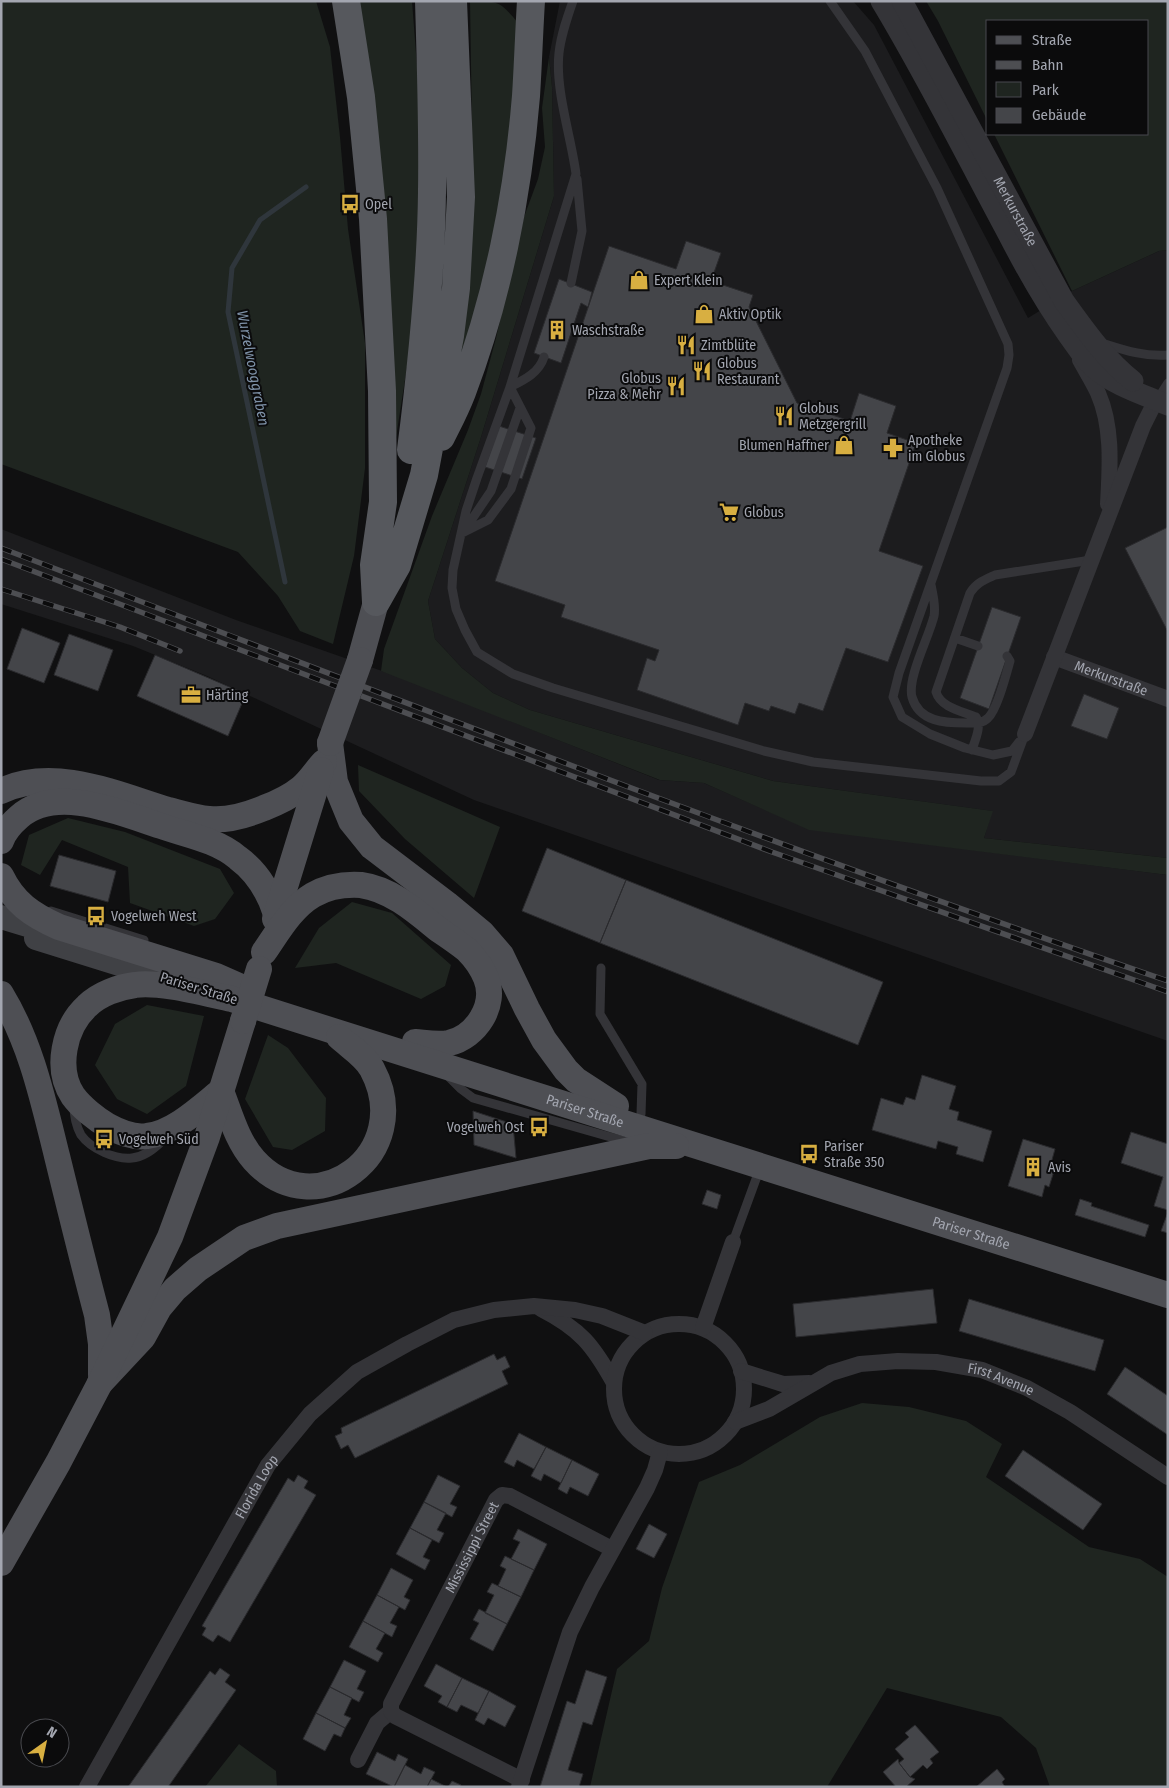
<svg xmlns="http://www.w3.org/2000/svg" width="1169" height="1788" viewBox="0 0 1169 1788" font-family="'Fira Sans Condensed',sans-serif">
  <rect width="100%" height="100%" fill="#101011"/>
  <path fill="#1c1c1e" d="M560,1H853L874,25L1028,318L1072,291L1159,251L1168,250V858L984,838L992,811L773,781L530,710L493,693L462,668L435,639L428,601L481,437L554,196L552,87L549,57Z
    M1,529L236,620L402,678L659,780L704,783L809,829L1168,875V1041L474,800L207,676L133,646L1,604Z"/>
  <path fill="#1f2520" d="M1,1H316L330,47L340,137L348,229L365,343V468L354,556L333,644L300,631L278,596L238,552L1,464Z
    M353,1H412L420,106L421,264L413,328L391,470Z
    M470,1C501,1 500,2 520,25L506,202L449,409L472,130Z
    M926,1H1168V250L1159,251L1072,291L994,134H1148V21H988V122L938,21Z
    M549,57L552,87L554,196L481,437L428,601L435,639L462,668L493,693L530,710L773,781L993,811L984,838L1168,858V875L809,830L704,783L660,780L381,671L384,649L432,516L468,430L481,394L496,338L524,217L538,179L545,147L542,108Z
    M358,765L500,827L474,898L405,839L359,791Z
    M68,818L125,832L220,869L234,893L215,919L194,926L130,903L128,867L62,840L40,875L21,865L29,835Z
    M352,902L392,913L451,965L445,986L421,999L336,963L295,968L319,928Z
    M147,1005L204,1016L186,1086L147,1114L117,1099L95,1065L115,1024Z
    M268,1035L288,1048L326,1098L325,1131L292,1150L273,1147L245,1099Z
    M862,1403L909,1407L966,1421L1002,1444L986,1477L1089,1547L1140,1559L1168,1577V1787H1050L1036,1748L1001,1717L887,1688L827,1787H590L617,1669L649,1641L662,1588L699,1482L740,1465L820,1417Z
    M239,1744L276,1771L277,1787H205Z"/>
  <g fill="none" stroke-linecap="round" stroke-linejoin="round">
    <path stroke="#2f363c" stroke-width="5" d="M285,582L228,312L232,268L260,220L306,187"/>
  </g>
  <path fill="#444549" stroke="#2a2a2d" d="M686,241L721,253L711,281L753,295L749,307L797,403L850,421L859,393L896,406L887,433L916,443L879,551L923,566L888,662L846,648L823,711L799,703L795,714L771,706L769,711L745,703L738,725L637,690L647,658L655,661L659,650L561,617L565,605L495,581L609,246L676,269Z
    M559,279L592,292L588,307L581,303L561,363L534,353Z
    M499,426L536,438L522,479L485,467Z
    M1168,527V632L1125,548Z
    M992,607L1021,617L989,709L960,698Z
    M22,628L60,643L44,683L7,669Z
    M69,634L113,650L98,691L54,675Z
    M155,655L246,694L228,736L137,696Z
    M1084,694L1119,708L1107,739L1071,726Z
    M547,848L626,880L600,943L522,911Z
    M59,855L116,871L108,902L50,886Z
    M626,880L883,982L858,1045L600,943Z
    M922,1075L956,1086L949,1109L959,1112L957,1120L992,1131L983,1162L956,1154L958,1147L938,1141L936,1149L872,1130L881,1098L903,1105L906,1097L915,1100Z
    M473,1111L513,1124L516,1158L474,1145Z
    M1131,1132L1168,1144V1210L1154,1206L1163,1177L1121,1163Z
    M1023,1139L1055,1149L1050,1167L1055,1168L1049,1187L1045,1185L1042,1197L1008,1186Z
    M707,1190L721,1195L717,1209L702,1204Z
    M1080,1199L1092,1203L1091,1206L1149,1225L1145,1237L1075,1215Z
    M1168,1212V1233L1161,1231Z
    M933,1289L937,1323L796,1337L793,1304Z
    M969,1299L1104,1340L1095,1371L959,1331Z
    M494,1354L497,1360L505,1356L510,1367L502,1371L508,1384L355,1458L348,1445L341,1449L335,1436L342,1433L341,1428Z
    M1125,1367L1168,1396V1435L1107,1394Z
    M519,1433L546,1447L534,1469L517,1460L514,1467L504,1462Z
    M546,1447L572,1460L561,1483L544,1474L541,1481L531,1476Z
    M1023,1450L1102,1504L1083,1530L1005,1476Z
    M572,1460L599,1474L588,1496L570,1487L567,1494L558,1489Z
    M298,1475L308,1481L304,1488L316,1495L230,1642L218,1635L213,1642L202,1635L206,1628L202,1626L288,1478L294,1482Z
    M438,1475L460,1486L450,1504L457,1507L452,1517L424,1502Z
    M424,1502L446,1513L437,1530L444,1533L439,1543L410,1528Z
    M649,1524L667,1534L654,1558L636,1549Z
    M410,1528L432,1540L423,1557L430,1560L425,1570L396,1554Z
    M518,1529L547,1544L534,1570L511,1559L520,1542L513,1539Z
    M505,1556L534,1570L521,1597L498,1586L506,1569L500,1566Z
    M391,1568L413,1580L404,1597L410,1600L405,1610L377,1595Z
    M492,1583L521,1597L507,1624L485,1613L494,1595L487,1592Z
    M377,1595L399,1607L390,1623L397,1626L392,1637L363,1621Z
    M479,1609L507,1624L493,1651L470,1639L479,1623L473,1620Z
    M363,1621L385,1633L376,1649L383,1653L378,1662L349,1647Z
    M344,1660L366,1671L357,1689L364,1692L359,1702L330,1687Z
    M436,1664L462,1678L447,1707L438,1702L442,1696L424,1686Z
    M220,1668L230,1675L225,1682L236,1690L168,1787H128L210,1671L215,1675Z
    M586,1670L607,1677L592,1725L583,1722L568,1770L583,1774L579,1787H540L567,1701L575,1704Z
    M462,1678L489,1691L478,1713L461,1705L457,1712L447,1707Z
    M330,1687L352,1698L344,1715L351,1718L345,1728L316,1713Z
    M489,1691L516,1706L505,1727L488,1718L484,1725L475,1720Z
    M316,1713L345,1728L341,1737L334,1734L325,1751L303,1739Z
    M915,1725L939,1752L930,1759L933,1763L927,1769L923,1765L910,1777L899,1763L904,1759L895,1749L909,1737L905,1733Z
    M377,1752L395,1761L398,1754L408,1759L394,1787L366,1774Z
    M898,1759L899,1763L910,1777L915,1779L906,1787H896L883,1772Z
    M405,1765L421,1774L424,1767L435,1772L427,1787H394Z
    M997,1769L1005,1779L1002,1782L1005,1787H976Z
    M431,1779L447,1787H427Z
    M452,1781L461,1785L460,1787H448Z"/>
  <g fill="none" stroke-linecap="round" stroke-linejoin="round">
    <path stroke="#343438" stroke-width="9" d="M573,1C567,18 561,35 559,53C555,90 571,136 576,174L510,387L477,478L466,511L453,570L452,588L456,609L465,630L477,652L513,674L553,688L764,751L813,762L981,781H999L1011,772L1025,734
      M830,1L865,51L919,154L937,188L1008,344L1009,355L1007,368L899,673L893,697L902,717L930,734L965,748L993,755L1012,751L1019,742
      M571,283L582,231L577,179
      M1102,343C1124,350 1145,357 1168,355
      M1157,400L1168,383
      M464,531L491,491L520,408
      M462,533L488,520L511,489L531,428L510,387C524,380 539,373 544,357
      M931,585C933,595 936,606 934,616C929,637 907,678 912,697C919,722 945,723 966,723C974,723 982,724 988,718C997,710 1006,675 1010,661L1007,656
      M955,638L978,646
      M972,750C975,740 982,726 976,717C962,711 941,708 936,692L970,593C976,583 984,580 995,575L1091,560
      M51,911L144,940
      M601,968L600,1014L642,1084L641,1114
      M448,1076L461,1089L473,1098L628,1142
      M74,1105C74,1115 76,1126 81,1135C91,1149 116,1160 132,1158C144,1157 154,1149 162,1141
      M733,1242L760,1168"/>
    <g stroke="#343438" stroke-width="16">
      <path d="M1080,360C1086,371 1093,382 1098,393C1113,427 1110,467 1108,504"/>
      <path id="s1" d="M1054,657L1168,699"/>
      <path d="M1025,734L1143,426L1156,400"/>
      <path d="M541,1309C580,1329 593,1345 614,1383"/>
      <circle cx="679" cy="1389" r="65"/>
      <path d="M703,1328L733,1242"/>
      <path d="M741,1371L783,1384L809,1383"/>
      <path id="s2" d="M735,1422L769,1409L831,1373L860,1364L898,1361L936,1362L982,1370L1027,1388L1070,1412L1168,1477"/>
      <path d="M358,1760L377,1723L391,1711"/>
      <path id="s3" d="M522,1780L395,1716L391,1711V1704L496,1500L502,1495L510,1496L612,1549"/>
      <path id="s4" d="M87,1787L268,1465L310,1414L357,1372L407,1344L454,1320L494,1310L534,1306L575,1310L602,1316L645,1333"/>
      <path d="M519,1787L570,1632L592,1587L647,1488L655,1470L660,1452"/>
    </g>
    <g stroke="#343438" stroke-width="21">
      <path d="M881,1C927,77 966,156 1008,234C1026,269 1045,303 1068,335C1076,346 1084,359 1094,368C1115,386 1142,394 1168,405"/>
      <path id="s5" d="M902,1L1064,301C1085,330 1105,359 1133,381"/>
    </g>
    <path stroke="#404145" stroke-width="24" d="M1,917L57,934
      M36,938L174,981"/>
    <g stroke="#4e4f54" stroke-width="26">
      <path d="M360,660L376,602"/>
      <path d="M330,743L335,782L351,821L372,847L447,904L482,933L501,955L527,1009L544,1040L566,1070L576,1080L616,1106"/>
      <path d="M1,791C54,766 116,794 168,810C181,813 195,818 209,819C228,821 247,815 264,808C277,803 290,797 301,788C310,781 316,770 324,762"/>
      <path d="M1,841C4,832 11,824 19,817C56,784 121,813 161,826C187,835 217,840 238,858C257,872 269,892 276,914"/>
      <path d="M1,876C14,903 32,915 59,927L216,976L250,991"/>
      <path d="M275,919L321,770"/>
      <path d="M264,952C278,932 291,908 313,895C327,887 345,884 361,885C391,889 417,912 439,930C448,936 458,943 467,950C474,957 482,968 486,978C497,1005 476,1037 449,1043C438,1045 427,1043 415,1042"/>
      <path d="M1,994C31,1043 43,1100 57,1156C70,1209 83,1262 97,1315L101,1344V1375"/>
      <path id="s6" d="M221,1091C201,1107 174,1133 147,1136C134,1138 119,1132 108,1126C96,1119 81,1107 73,1096C55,1069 64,1027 87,1006C99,994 119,987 135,985C159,981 207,994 232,999L1168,1295"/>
      <path d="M221,1091C230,1114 237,1141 254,1160C315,1228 417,1153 372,1069C365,1056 350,1047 339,1037"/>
      <path d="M100,1383L143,1337L159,1308L175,1289L198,1269L244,1238L277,1226L649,1146H676"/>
      <path d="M1,1563L58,1463L100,1383L170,1237L207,1137L243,1021"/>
    </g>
    <path stroke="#56585d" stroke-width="28" d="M346,1L361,97L373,219L382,391L383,502L374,565L376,602
      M441,437C448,423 456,408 462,392C497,300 518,195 526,96C528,65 529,33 531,1
      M411,450C422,364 431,278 432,192C433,128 431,65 429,1
      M376,602L397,565L424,475L450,336L456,288L461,197L453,1"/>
    <defs>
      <path id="rail" d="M1,548C389,696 775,847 1168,981
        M1,559L772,852L1168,992
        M1,589L120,627L180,651"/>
    </defs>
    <use href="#rail" stroke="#4d4e52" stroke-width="5.5"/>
    <use href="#rail" stroke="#0b0b0c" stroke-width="4" stroke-dasharray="11" stroke-linecap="butt"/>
    <path stroke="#4e4f54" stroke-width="26" d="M330,743L360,660
      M243,1021L259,969"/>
  </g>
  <defs>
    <symbol id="bus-bare" viewBox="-9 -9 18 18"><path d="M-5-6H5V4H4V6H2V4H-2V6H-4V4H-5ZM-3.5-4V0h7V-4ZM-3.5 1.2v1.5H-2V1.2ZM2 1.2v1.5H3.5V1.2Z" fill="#d8af41" stroke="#0b0b0c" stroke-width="2.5" paint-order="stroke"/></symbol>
    <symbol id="shop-bare" viewBox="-9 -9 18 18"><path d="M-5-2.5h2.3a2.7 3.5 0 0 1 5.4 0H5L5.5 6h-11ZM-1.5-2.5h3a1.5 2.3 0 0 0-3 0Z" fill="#d8af41" stroke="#0b0b0c" stroke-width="2.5" paint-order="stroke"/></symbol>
    <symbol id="building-bare" viewBox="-9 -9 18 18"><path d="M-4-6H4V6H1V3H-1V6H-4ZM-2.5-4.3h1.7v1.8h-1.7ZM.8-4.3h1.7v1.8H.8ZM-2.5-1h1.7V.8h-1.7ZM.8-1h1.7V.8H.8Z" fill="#d8af41" stroke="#0b0b0c" stroke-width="2.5" paint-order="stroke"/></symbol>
    <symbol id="restaurant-bare" viewBox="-9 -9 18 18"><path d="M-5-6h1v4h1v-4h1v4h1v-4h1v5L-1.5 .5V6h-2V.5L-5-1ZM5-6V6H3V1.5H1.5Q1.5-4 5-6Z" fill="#d8af41" stroke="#0b0b0c" stroke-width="2.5" paint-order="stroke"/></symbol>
    <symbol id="pharmacy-bare" viewBox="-9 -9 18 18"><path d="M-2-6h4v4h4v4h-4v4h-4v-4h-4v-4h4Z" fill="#d8af41" stroke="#0b0b0c" stroke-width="2.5" paint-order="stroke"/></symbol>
    <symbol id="supermarket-bare" viewBox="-9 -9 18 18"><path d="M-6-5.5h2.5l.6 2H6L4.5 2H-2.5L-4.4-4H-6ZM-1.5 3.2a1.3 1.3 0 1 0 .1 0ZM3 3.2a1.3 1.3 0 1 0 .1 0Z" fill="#d8af41" stroke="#0b0b0c" stroke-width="2.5" paint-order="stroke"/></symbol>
    <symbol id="office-bare" viewBox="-9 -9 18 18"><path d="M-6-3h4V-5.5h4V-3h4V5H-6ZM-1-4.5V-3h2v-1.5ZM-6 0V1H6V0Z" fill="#d8af41" stroke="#0b0b0c" stroke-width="2.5" paint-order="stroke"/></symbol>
  </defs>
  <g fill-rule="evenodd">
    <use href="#bus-bare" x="336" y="190" width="28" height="28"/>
    <use href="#shop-bare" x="625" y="266" width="28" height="28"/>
    <use href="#shop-bare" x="690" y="300" width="28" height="28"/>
    <use href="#building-bare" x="543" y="316" width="28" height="28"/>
    <use href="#restaurant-bare" x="672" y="331" width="28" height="28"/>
    <use href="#restaurant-bare" x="688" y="357" width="28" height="28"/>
    <use href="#restaurant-bare" x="662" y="372" width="28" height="28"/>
    <use href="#restaurant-bare" x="770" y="402" width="28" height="28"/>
    <use href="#shop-bare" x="830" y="431" width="28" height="28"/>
    <use href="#pharmacy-bare" x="879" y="434" width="28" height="28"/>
    <use href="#supermarket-bare" x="715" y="498" width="28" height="28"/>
    <use href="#office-bare" x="177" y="681" width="28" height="28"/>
    <use href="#bus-bare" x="82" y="902" width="28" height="28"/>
    <use href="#bus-bare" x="525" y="1113" width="28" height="28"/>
    <use href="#bus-bare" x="90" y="1125" width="28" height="28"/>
    <use href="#bus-bare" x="795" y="1140" width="28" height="28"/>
    <use href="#building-bare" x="1019" y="1153" width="28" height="28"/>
  </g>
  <g text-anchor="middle" stroke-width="4" stroke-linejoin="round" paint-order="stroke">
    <g font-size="14" fill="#a3a6b0" stroke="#0b0b0c" text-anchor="start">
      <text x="365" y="209">Opel</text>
      <text x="654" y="285">Expert Klein</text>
      <text x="719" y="319">Aktiv Optik</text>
      <text x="572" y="335">Waschstraße</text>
      <text x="701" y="350">Zimtblüte</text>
      <text x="717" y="368">Globus<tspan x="717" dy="16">Restaurant</tspan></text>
      <text x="661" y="383" text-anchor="end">Globus<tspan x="661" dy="16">Pizza &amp; Mehr</tspan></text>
      <text x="799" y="413">Globus<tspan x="799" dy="16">Metzgergrill</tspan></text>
      <text x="908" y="445">Apotheke<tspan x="908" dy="16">im Globus</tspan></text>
      <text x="829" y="450" text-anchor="end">Blumen Haffner</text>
      <text x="744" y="517">Globus</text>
      <text x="206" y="700">Härting</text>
      <text x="111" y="921">Vogelweh West</text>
      <text x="524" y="1132" text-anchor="end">Vogelweh Ost</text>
      <text x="119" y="1144">Vogelweh Süd</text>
      <text x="824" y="1151">Pariser<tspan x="824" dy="16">Straße 350</tspan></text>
      <text x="1048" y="1172">Avis</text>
    </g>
    <g font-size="14" fill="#a3a6b0" stroke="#0b0b0c">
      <text dy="5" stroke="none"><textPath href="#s5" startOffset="239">Merkurstraße</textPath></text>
      <text dy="5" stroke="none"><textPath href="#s1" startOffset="61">Merkurstraße</textPath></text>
      <text transform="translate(199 988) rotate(17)" y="5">Pariser Straße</text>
      <text dy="5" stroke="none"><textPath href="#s6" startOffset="795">Pariser Straße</textPath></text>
      <text dy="5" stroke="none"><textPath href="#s6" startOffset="1200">Pariser Straße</textPath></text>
      <text dy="5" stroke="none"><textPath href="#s2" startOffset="282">First Avenue</textPath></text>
      <text dy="5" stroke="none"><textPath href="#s4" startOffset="345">Florida Loop</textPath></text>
      <text dy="5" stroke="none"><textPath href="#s3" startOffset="332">Mississippi Street</textPath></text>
    </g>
    <g font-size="15" font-style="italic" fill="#7e91a7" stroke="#0b0b0c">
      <text transform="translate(253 368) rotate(79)" y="5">Wurzelwooggraben</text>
    </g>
  </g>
  <rect width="1169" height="1788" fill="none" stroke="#a3a6b0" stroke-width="5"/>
  <rect x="986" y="20" width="162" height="115" fill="#0b0b0c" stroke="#48494e"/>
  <rect x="996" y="36" width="25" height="8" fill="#4e4f54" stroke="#48494e"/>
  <text x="1032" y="45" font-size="15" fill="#a3a6b0">Straße</text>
  <rect x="996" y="61" width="25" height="8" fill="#4d4e52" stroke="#48494e"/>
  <text x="1032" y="70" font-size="15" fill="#a3a6b0">Bahn</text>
  <rect x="996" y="82" width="25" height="15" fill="#1f2520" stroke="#48494e"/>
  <text x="1032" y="95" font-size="15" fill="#a3a6b0">Park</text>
  <rect x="996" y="108" width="25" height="15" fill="#444549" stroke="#48494e"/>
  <text x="1032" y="120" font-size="15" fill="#a3a6b0">Gebäude</text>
  <g transform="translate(45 1743) rotate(33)"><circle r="24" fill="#0b0b0c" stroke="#48494e"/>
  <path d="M0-4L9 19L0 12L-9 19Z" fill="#d8af41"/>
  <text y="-8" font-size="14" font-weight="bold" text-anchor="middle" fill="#a3a6b0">N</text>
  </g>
</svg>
